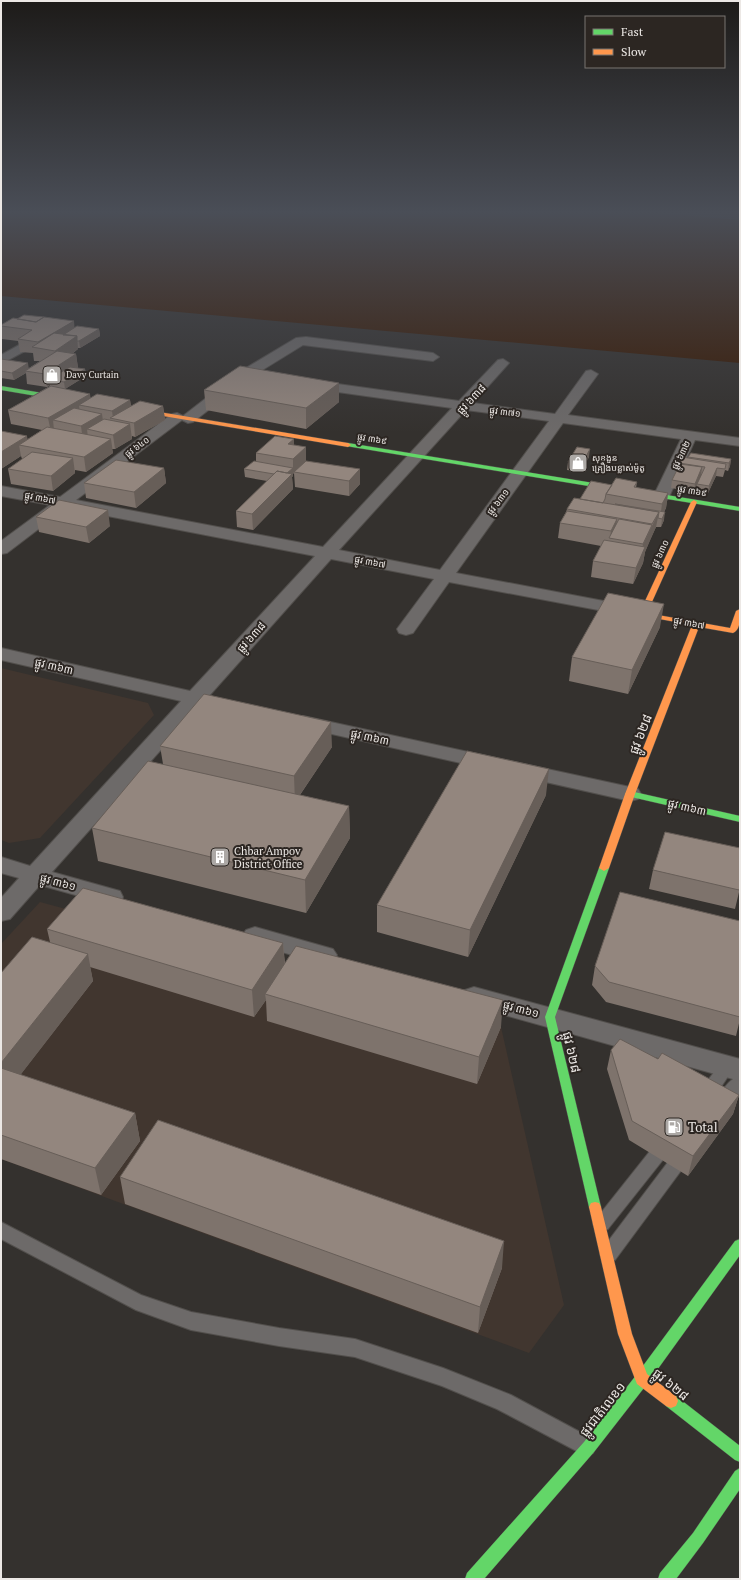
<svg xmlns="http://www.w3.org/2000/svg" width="741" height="1580" viewBox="0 0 741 1580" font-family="'PT Serif','Noto Sans Khmer',serif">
  <rect width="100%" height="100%" fill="#34312e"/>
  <path fill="#41362f" d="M1,668L148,703L154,715L40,838L9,843L1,840Z
    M40,902L501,1027L564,1305L529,1353L1,1159V944Z"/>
  <path fill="#391a04" d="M1,212H646L740,220V363L1,296Z"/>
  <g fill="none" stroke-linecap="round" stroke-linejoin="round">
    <defs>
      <path id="lane" d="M727,1060L732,1062L735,1066L732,1070C725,1080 715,1102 701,1097L698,1093L701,1089L722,1062Z
        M740,1075C740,1080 741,1087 740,1091C738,1101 726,1112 716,1108L714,1104C719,1094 730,1078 740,1075Z
        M656,1149L662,1151L664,1156L662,1161L608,1229L602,1231L596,1229L593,1224L596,1219L650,1151Z
        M674,1160L680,1162L682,1167L680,1172L615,1260L609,1262L603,1260L600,1254L603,1248L668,1162Z
        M1,1222L141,1295L191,1312L279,1328L355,1339L443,1368L511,1395L593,1439L596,1446L593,1453L586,1456L497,1409L442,1386L355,1357L279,1346L191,1330L136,1310L1,1239Z"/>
      <path id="street" d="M306,337L433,353L439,357L433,361L303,345L251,377L193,422L188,423L182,420L76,500L323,547L452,408L309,388L304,387L302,384L304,381L309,380L459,401L498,360L503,359L509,363L473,403L555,414L586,371L591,370L598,374L568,415L740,438V446L695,440L669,497L667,500H655L653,497L681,439L563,423L456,573L630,606L636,607L639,611L636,615L630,616L449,582L413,633L406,635L399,633L397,629L434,579L331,559L209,696L213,697L216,701L213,705L206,707L200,706L52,872L120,891L123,897L120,903L111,905L40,885L10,919L1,921V898L19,878L1,873V857L30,866L181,701L1,660V648L190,691L315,556L66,508L7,553L1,554V541L50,505L1,496V486L60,497L172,414L177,413L183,416L241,371L296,338ZM466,410L549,421L440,570L339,550Z
        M30,339L36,343L34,346L1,364V355Z
        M303,716L630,787L638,789L641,794L638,799L630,801L296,726L293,722L296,718Z
        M255,927L333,949L337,955L333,961L324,964L246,942L242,936L246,930Z
        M474,987L740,1059V1081L465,1004L461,997L465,990Z"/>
      <path id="fast" d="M1,386L66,397L69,399L66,401L1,390Z
        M348,443L740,507V511L346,446L345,445Z
        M630,791L740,816V822L627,796L625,794L627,792Z
        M604,865L609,868L555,1017L601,1207L599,1211L595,1212L591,1211L589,1207L545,1017L599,868Z
        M740,1239V1255L647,1384L594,1452L484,1579H465L467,1573L584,1442L637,1374L735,1241Z
        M671,1394L676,1396L740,1446V1462L735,1460L666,1406L664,1401L666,1396Z
        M740,1468V1489L703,1543L676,1579H658L660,1573L693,1533L735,1471Z"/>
      <path id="slow" d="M135,408L348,443L351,445L348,447L133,411V409Z
        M694,500L697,502L647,613L730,628L736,611L740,609C740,617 741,630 733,633L699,627L635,794L609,868L604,871L599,868L625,794L692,625L643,616L639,614L691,502Z
        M595,1202L599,1203L601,1207L632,1334L647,1374L676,1396L678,1401L676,1406L671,1408L666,1406L637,1384L635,1379L618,1334L589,1207L591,1203Z"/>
    </defs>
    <use href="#lane" stroke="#524f4c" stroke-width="2"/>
    <use href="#street" stroke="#524f4c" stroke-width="2"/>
    <use href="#fast" stroke="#524f4c" stroke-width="1"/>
    <use href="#slow" stroke="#524f4c" stroke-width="1"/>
    <use href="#lane" fill="#6d6a69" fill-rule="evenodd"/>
    <use href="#street" fill="#6d6a69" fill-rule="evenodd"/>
    <use href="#fast" fill="#63d668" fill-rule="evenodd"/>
    <use href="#slow" fill="#ff974d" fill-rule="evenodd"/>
  </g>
  <path fill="#7e736c" d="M1,325L99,329L100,336L80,348H78V349L72,354H76L78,368L85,369L86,376L65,389L91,398L130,400L131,406H163L165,420L135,437L132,436V439L115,449H112L113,453L86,472L75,470V473L53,491L11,484L8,469L22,459L21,456L1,469V431L28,439L42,430L11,424L8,410L50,386V385L47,387L27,384L26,373L14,380L1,378V359L29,368L40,361H34L33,353L20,352L18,341L2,339L1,334Z
    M339,383V402L306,429L206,410L204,390Z
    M294,439V445L306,447V461L360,484L349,496L295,487L294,473L293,474V476L292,477L293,489L253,530L237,527L236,511L267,481L245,477L244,469L256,461V453Z
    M589,457L581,472L567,470L568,462Z
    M688,457L731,459L730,466L728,471L725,470L723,477L716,476L708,493L696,492L697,484L702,474H701L694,492L671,488L672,480L679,466V463L688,458Z
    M164,468L166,483L136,508L86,498L84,483Z
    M637,482L636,488L668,493L666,508L664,512V520L661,527H656L650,540L645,552L643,563L633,584L591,577L593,561L601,546L558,538L560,523L566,512L567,509L580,499L612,485Z
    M36,517L110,526L89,543L39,532Z
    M660,627L628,694L569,681L572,657Z
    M160,746L332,747L300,795L349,806L350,838L306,913L98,861L92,828L163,764Z
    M546,795L468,957L377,932V905Z
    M653,870L740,888L735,909L649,889Z
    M740,921V1019L736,1036L606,1002L592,985L595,966Z
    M47,929L283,943L285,963L501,1027L477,1084L267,1021L266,1000L254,1017L90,967L93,981L20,1075L135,1113L140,1141L101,1195L1,1159V973L50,942Z
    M611,1050L658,1059L739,1095L733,1114L688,1176L629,1140L607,1069Z
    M120,1177L502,1268L478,1333L125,1204Z"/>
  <path fill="#675e58" d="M74,321L75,333L40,348L38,342Z
    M99,329L100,336L80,348L79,341Z
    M77,336L78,349L57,364L55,351Z
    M76,354L78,368L49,379L50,385L47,387L45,374Z
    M28,363L29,370L25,371L26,373L14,380L12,373Z
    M85,369L86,376L65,389L64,382Z
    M339,383V402L306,429V408Z
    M90,394L92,407L79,405L80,415L53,420L54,430L51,432L48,418Z
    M130,400L132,414L113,418L112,411Z
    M163,406L165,420L135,437L134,423Z
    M102,414L104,428L87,429L88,438L83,441L81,426Z
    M130,424L132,439L115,449L113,435Z
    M27,436L29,447L19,445L21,456L1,469V452Z
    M111,439L113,453L86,472L84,457Z
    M294,439V454L289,459L288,444Z
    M306,447V462L294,472L293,474V459Z
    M590,449L589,457L581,472L582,464Z
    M73,458L75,473L53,491L51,476Z
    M731,459L730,466L728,471L729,463Z
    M702,467L701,475L694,492L695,484Z
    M164,468L166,483L136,508L134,492Z
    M293,468V476L292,477L293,489L253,530L252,514L284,476Z
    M717,468L716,476L708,493L709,486Z
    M360,469V484L349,496V481Z
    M668,493L666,508L660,519L662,504Z
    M108,510L110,526L89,543L86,527Z
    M659,512L656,527L645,552L643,563L633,584L636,568L641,555L643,544Z
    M665,512L664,520L661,527L662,519Z
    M617,519L615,535L610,539L611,531Z
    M664,604L660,627L628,694L632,670Z
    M331,722L332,747L295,802L294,776Z
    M549,769L546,795L468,957L470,930Z
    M349,806L350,838L306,913L305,880Z
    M283,943L285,970L265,994L266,1000L254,1017L252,990Z
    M88,954L93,981L5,1095L1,1080V1063Z
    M503,1000L501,1027L477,1084L479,1057Z
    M739,1095L733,1114L688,1176L693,1156Z
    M135,1113L140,1141L101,1195L95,1168Z
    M504,1241L502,1268L478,1333L480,1307Z"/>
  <path fill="#93867e" stroke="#675e58" d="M24,315L44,317L36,322L17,319Z
    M44,317L74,321L38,342L18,339L32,330L1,326V325L13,318L36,322Z
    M77,326L99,329L79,341H77V336L63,335Z
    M54,333L77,336L55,351L32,347Z
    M57,351L76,354L45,374L25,371Z
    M1,359L28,363L12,373L1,371Z
    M240,366L339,383L306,408L204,390Z
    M70,367L85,369L64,382L49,379Z
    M51,386L90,394L48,418L8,410Z
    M97,394L130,400L112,411L79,405Z
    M140,401L163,406L134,423L110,418Z
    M74,408L102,414L81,426L53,420Z
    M104,419L130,424L113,435L87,429Z
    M47,427L111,439L84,457L19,445Z
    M1,431L27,436L1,452Z
    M275,436L294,439L288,444L306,447L293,459L256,453Z
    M577,447L590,449L582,464L568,462Z
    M32,452L73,458L51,476L8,469Z
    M691,453L731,459L729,463L688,457Z
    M682,457L726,464L725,469L717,468L709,486L697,484L705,467L679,463Z
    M116,460L164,468L134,492L84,483Z
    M254,461L293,468L287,473L277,471L274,474L244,469Z
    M306,461L360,469L349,481L294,472Z
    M680,464L702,467L695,484L672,480Z
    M277,471L292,474L252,514L236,511Z
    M616,478L637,482L634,487L668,493L662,504L606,494Z
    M591,481L612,485L606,494L605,499L603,503L580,499Z
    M574,498L659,512L652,524L567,509Z
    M59,500L108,510L86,527L36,517Z
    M615,504L665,512L662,519L658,518L659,512Z
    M567,511L617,519L611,531L560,523Z
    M619,519L652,525L643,544L609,538Z
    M604,540L645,547L636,568L593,561Z
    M608,593L664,604L632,670L572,657Z
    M204,694L331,722L294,776L160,746Z
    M467,751L549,769L470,930L377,905Z
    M148,761L349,806L305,880L92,828Z
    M665,832L740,848V888L739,890L653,870Z
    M83,888L283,943L252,990L47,929Z
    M620,892L740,921V1017L609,982L595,966Z
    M32,937L88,954L1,1063V973Z
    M296,946L503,1000L479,1057L265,994Z
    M620,1039L658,1059L662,1053L739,1095L693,1156L632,1121L611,1050Z
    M1,1068L135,1113L95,1168L1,1135Z
    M158,1120L504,1241L480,1307L120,1177Z"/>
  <linearGradient id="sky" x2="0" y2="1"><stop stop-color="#1d1b19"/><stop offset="0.49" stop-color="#4a4e57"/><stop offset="1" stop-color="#4a4e57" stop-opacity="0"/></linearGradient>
  <rect width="741" height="433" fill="url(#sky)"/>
  <defs>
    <symbol id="shop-square" viewBox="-11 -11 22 22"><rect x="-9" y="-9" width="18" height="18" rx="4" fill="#aca8a5" stroke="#2c2622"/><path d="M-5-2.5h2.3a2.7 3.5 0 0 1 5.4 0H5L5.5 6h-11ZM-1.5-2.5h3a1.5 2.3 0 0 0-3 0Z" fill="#fff"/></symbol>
    <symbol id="building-square" viewBox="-11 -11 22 22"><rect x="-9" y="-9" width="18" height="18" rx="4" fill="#aca8a5" stroke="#2c2622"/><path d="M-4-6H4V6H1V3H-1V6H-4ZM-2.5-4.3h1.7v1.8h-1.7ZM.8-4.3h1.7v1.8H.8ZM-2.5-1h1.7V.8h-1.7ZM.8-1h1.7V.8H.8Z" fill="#fff"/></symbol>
    <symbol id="fuel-square" viewBox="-11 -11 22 22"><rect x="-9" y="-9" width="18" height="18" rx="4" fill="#aca8a5" stroke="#2c2622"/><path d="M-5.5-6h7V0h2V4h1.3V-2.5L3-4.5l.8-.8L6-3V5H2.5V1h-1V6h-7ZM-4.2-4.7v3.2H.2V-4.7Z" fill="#fff"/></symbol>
  </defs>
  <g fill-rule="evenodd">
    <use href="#shop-square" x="41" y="364" width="22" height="22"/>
    <use href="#shop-square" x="567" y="452" width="22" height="22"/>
    <use href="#building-square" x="209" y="846" width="22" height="22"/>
    <use href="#fuel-square" x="663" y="1116" width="22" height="22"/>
  </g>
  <g text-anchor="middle" stroke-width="4" stroke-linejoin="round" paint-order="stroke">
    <g font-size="9" fill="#ece8e5" stroke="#2c2622" text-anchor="start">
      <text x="66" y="378">Davy Curtain</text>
      <text x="592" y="461">សុខងួន<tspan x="592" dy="10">គ្រឿងបន្លាស់ម៉ូតូ</tspan></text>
    </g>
    <g font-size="9" fill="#ece8e5" stroke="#2c2622">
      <text transform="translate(505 412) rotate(7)" y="3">ផ្លូវ ៣៧១</text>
      <text transform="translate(372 439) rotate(9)" y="3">ផ្លូវ ៣៦៩</text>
      <text transform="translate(137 447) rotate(-37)" y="3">ផ្លូវ ៦៤០</text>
      <text transform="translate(681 455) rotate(-64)" y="3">ផ្លូវ ៦៣២</text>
      <text transform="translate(692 491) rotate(9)" y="3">ផ្លូវ ៣៦៩</text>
      <text transform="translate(40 498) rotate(11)" y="3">ផ្លូវ ៣៦៧</text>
      <text transform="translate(498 502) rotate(-53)" y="3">ផ្លូវ ៦៣១</text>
      <text transform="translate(660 554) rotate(-65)" y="3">ផ្លូវ ៦៣០</text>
      <text transform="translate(370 562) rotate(11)" y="3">ផ្លូវ ៣៦៧</text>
      <text transform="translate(689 623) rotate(11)" y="3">ផ្លូវ ៣៦៧</text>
    </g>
    <g font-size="11" fill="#ece8e5" stroke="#2c2622">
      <text transform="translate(471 399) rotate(-47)" y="4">ផ្លូវ ៦៣៨</text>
      <text transform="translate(251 637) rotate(-48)" y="4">ផ្លូវ ៦៣៨</text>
      <text transform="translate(54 666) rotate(13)" y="4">ផ្លូវ ៣៦៣</text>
      <text transform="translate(370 737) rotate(12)" y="4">ផ្លូវ ៣៦៣</text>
      <text transform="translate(687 807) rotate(13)" y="4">ផ្លូវ ៣៦៣</text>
      <text transform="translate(58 882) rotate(15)" y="4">ផ្លូវ ៣៦១</text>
      <text transform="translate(521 1009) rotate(15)" y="4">ផ្លូវ ៣៦១</text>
    </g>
    <g font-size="11" fill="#ece8e5" stroke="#2c2622" text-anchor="start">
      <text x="234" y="855">Chbar Ampov<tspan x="234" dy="13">District Office</tspan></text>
    </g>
    <g font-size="13" fill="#ece8e5" stroke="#2c2622">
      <text transform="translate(640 734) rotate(-69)" y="5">ផ្លូវ ៦២៨</text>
      <text transform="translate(572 1052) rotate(77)" y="5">ផ្លូវ ៦២៨</text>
      <text transform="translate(671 1384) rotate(39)" y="5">ផ្លូវ ៦២៨</text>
      <text transform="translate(602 1409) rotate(-52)" y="5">ផ្លូវជាតិលេខ១</text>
    </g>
    <g font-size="13" fill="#ece8e5" stroke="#2c2622" text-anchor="start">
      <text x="688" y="1132">Total</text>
    </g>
  </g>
  <rect width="741" height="1580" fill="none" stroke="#ece8e5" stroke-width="4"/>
  <rect x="585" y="16" width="140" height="52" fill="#2c2622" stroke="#797470"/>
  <rect x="593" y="29" width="20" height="6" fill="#63d668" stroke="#797470"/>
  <text x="621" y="36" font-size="12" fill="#ece8e5">Fast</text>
  <rect x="593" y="49" width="20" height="6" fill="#ff974d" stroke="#797470"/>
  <text x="621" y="56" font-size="12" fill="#ece8e5">Slow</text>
</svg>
